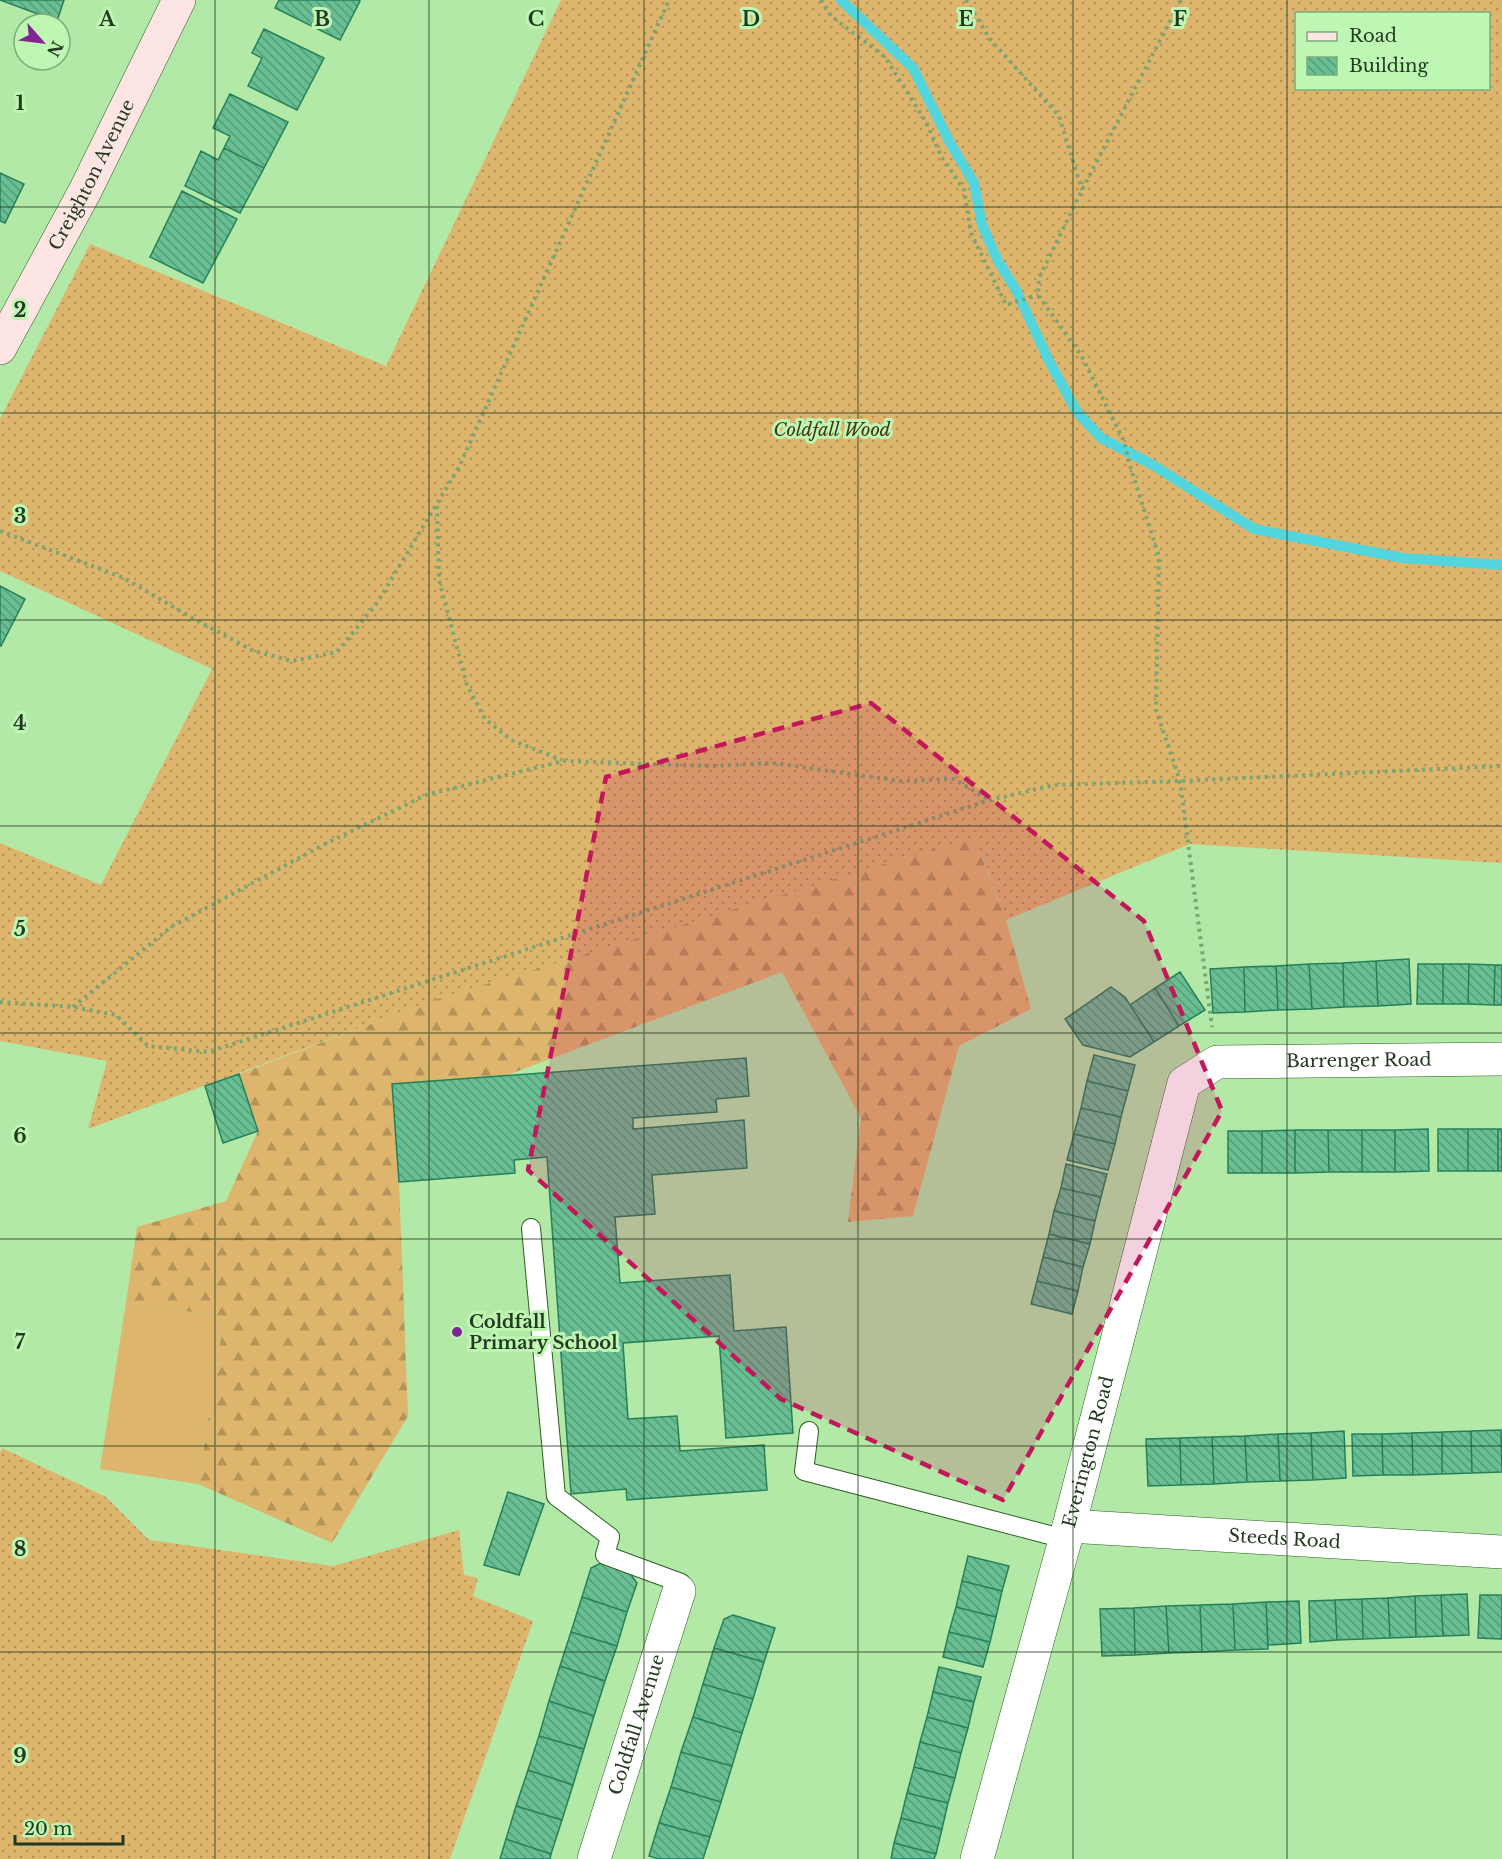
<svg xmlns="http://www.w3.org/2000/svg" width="1502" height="1859" viewBox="0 0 1502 1859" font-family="'Libre Baskerville',serif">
  <defs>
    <pattern id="grass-dots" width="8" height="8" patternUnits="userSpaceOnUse" patternTransform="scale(1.5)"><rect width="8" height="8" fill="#deb56d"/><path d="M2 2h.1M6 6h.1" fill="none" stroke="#b49459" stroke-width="1.8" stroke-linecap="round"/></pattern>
    <pattern id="forest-firs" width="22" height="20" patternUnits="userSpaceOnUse" patternTransform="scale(1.5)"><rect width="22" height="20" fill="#deb56d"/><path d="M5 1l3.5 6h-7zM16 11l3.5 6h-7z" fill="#b49459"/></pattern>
    <pattern id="building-back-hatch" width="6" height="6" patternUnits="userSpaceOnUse" patternTransform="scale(1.5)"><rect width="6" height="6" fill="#69bf94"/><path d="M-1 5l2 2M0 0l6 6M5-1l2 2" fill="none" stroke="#569c78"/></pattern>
  </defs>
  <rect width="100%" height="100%" fill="#b2e9a7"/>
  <path fill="url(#grass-dots)" fill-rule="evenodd" d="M561,0H1502V863L1190,844L1006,920L981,853L438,999L88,1129L107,1061L0,1041V843L101,885L212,669L0,571V419L90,244L386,366ZM1296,14H1488V88H1296Z
    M2,1448L106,1497L149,1540L333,1566L459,1530L464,1575L478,1578L473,1596L533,1621L450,1859H0V1453Z"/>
  <path fill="url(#forest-firs)" d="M974,837L1006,920L1031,1009L959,1046L913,1216L848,1222L861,1118L782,972L507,1075L392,1084L399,1182L408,1416L332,1543L198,1484L224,1317L126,1302L137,1227L226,1201L258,1131L239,1074L437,999Z"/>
  <path fill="#deb56d" d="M126,1302L224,1317L198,1484L100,1469Z"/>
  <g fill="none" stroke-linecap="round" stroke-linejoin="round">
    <path stroke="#52d5dd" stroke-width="10" d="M841,0L913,68L950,143L974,183L982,225L998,261L1016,290L1049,361L1077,412L1101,438L1153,465L1254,529L1403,558L1502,565"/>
  </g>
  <path fill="url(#building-back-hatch)" stroke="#258059" stroke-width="1.5" d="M0,0H64L57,21Z
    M279,0H358L360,1L340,40L275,8Z
    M264,29L324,58L297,110L248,86L262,58L252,53Z
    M230,94L288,122L264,168L224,148L230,136L213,128Z
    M224,148L264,168L240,213L185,186L201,151L218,160Z
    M0,173L24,184L5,223L0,221Z
    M182,191L237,219L203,283L150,257Z
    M0,586L25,599L1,646H0Z
    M1409,959L1411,1004L1378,1006L1376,961Z
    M1376,961L1378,1006L1344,1007L1343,963Z
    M1343,963L1344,1007L1312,1009L1309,964Z
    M1309,964L1312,1009L1278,1010L1276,966Z
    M1418,964H1443V1004H1417Z
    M1443,964H1469L1468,1004H1443Z
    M1469,964L1495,965L1494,1005L1468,1004Z
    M1495,965H1502V1005H1494Z
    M1276,966L1278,1010L1245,1012L1244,967Z
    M1244,967L1245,1012L1213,1013L1210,969Z
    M1180,972L1205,1010L1179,1026L1155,988Z
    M1111,987L1125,997L1154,1042L1130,1057L1083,1045L1065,1019Z
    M1155,988L1179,1026L1154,1042L1130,1005Z
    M1094,1055L1135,1065L1128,1091L1087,1081Z
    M746,1058L749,1096L716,1099L717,1112L633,1118V1129L744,1120L747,1168L652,1175L655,1214L615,1217L620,1283L730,1275L734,1331L786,1327L793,1433L726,1438L719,1336L623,1343L628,1419L677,1416L680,1451L764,1445L767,1490L627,1500L626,1489L571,1494L547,1157L514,1160L515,1173L399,1182L392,1084Z
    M239,1074L258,1131L223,1143L205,1086Z
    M1087,1081L1128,1091L1121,1117L1081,1108Z
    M1081,1108L1121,1117L1115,1144L1074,1134Z
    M1428,1129L1429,1171L1395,1172V1130Z
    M1438,1129H1468V1171H1438Z
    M1468,1129H1498V1171H1468Z
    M1498,1129H1502V1171H1498Z
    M1295,1130H1328L1329,1172L1295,1173Z
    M1295,1130V1173H1262V1131Z
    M1328,1130H1362V1172H1329Z
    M1362,1130H1395V1172H1362Z
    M1228,1131H1262V1173H1228Z
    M1074,1134L1115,1144L1108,1170L1067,1160Z
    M1066,1164L1107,1174L1101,1197L1061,1188Z
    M1061,1188L1101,1197L1095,1221L1054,1211Z
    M1054,1211L1095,1221L1090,1244L1049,1234Z
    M1049,1234L1090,1244L1083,1267L1043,1257Z
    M1043,1257L1083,1267L1078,1291L1037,1281Z
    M1037,1281L1078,1291L1072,1314L1031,1304Z
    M1501,1430L1502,1472L1472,1473L1471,1431Z
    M1344,1431L1346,1478L1313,1480L1311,1433Z
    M1471,1431L1472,1473L1442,1474V1432Z
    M1442,1432V1474L1413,1475L1412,1433Z
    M1311,1433L1313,1480L1280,1481L1278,1434Z
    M1412,1433L1413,1475H1383L1382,1434Z
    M1278,1434L1280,1481L1247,1482L1245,1436Z
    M1352,1434H1382L1383,1475L1353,1476Z
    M1245,1436L1247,1482L1214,1484L1212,1437Z
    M1212,1437L1214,1484L1181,1485L1180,1438Z
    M1180,1438L1181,1485L1148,1486L1146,1439Z
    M508,1492L544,1504L519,1575L484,1565Z
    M968,1556L1009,1566L1002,1591L962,1581Z
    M601,1563L630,1573L637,1583L627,1612L582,1597L591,1568Z
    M962,1581L1002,1591L996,1617L956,1607Z
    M1467,1594L1469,1635L1443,1636L1441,1595Z
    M1441,1595L1443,1636L1416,1637L1415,1596Z
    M1480,1595H1502V1639L1478,1638Z
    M1415,1596L1416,1637L1390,1638L1388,1598Z
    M582,1597L627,1612L617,1646L571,1632Z
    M1388,1598L1390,1638L1363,1639L1362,1599Z
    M1362,1599L1363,1639L1337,1640L1335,1600Z
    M1335,1600L1337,1640L1310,1642L1309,1601Z
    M1299,1601L1301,1643L1268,1645L1266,1602Z
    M1266,1602L1268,1649L1235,1650L1233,1604Z
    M1233,1604L1235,1650L1202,1652L1200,1605Z
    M1200,1605L1202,1652L1169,1653L1166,1606Z
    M1166,1606L1169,1653L1135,1655L1134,1608Z
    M956,1607L996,1617L990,1642L949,1632Z
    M1134,1608L1135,1655L1102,1656L1100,1609Z
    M733,1615L775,1628L764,1662L714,1648L724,1619Z
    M571,1632L617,1646L605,1681L560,1666Z
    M949,1632L990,1642L983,1667L943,1657Z
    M714,1648L764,1662L753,1699L703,1684Z
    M560,1666L605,1681L594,1716L549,1701Z
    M939,1667L981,1677L974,1702L933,1692Z
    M703,1684L753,1699L742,1733L693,1717Z
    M933,1692L974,1702L968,1728L927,1717Z
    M549,1701L594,1716L584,1749L539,1736Z
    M693,1717L742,1733L732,1766L681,1752Z
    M927,1717L968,1728L961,1753L920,1742Z
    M539,1736L584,1749L573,1785L528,1770Z
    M920,1742L961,1753L955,1778L914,1767Z
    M681,1752L732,1766L721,1802L671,1787Z
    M914,1767L955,1778L948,1803L907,1793Z
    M528,1770L573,1785L562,1820L516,1806Z
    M671,1787L721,1802L710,1837L659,1823Z
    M907,1793L948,1803L942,1829L901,1818Z
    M516,1806L562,1820L551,1854L506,1839Z
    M901,1818L942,1829L936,1854L894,1843Z
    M659,1823L710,1837L703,1859H659L649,1856Z
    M506,1839L551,1854L550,1859H500Z
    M894,1843L936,1854L934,1859H891Z"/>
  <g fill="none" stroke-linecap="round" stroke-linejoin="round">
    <defs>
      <path id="lane" d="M531,1228L556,1496L610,1537L605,1555L681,1583L679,1591
        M809,1431L804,1471L1065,1539"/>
      <g id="street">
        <path id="s1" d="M1069,1526L1502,1552"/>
        <path id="s2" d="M594,1859L679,1591"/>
        <path id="s3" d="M977,1859L1069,1526L1184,1083L1217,1062L1502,1059"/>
      </g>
      <g id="secondary">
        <path id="s4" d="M0,348L85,191L179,0"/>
      </g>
    </defs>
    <use href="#lane" stroke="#2c5e23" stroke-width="20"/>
    <use href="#street" stroke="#2c5e23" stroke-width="34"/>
    <use href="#secondary" stroke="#2c5e23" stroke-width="34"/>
    <path stroke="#7aa472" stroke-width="4" stroke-dasharray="3 4.5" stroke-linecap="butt" d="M821,0L831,16L885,57L926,122L941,156L964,190L971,233L1006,305L1038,295
      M966,0L990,39L1059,116L1082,190
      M1181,0L1082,190L1039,278L1038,295L1081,355L1124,441L1128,459L1159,557L1156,710L1180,781L1212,1027
      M437,506L439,580L467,685L485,719L511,740L562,760
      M0,531L124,578L194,619L254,651L292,661L337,652L377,603L459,467L669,0
      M0,1002L73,1007L116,1015L148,1046L208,1052L990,800L1054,785L1180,781L1502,766
      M73,1007L171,927L327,843L426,795L563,761L711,766L773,763L901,781L954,779L989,800"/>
    <use href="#lane" stroke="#fff" stroke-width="18"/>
    <use href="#street" stroke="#fff" stroke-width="33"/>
    <use href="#secondary" stroke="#fde5e4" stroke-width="33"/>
  </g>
  <path fill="#c2185b" fill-opacity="0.2" stroke="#c2185b" stroke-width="4.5" stroke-dasharray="12 8" stroke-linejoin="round" d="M871,703L1144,921L1222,1111L1003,1500L781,1399L528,1170L606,777Z"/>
  <path fill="none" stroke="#243a20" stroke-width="1.5" stroke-opacity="0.55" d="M215,0V1859M429,0V1859M644,0V1859M858,0V1859M1073,0V1859M1287,0V1859M0,207H1502M0,413H1502M0,620H1502M0,826H1502M0,1033H1502M0,1239H1502M0,1446H1502M0,1652H1502"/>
  <circle fill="#802591" stroke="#bef6b4" stroke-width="2" cx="457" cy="1332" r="6"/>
  <g text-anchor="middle" stroke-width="6" stroke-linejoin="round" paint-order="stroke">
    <g font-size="18" fill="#243a20" stroke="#bef6b4">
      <text dy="6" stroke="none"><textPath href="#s4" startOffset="196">Creighton Avenue</textPath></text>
      <text dy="6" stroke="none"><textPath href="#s3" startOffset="984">Barrenger Road</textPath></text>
      <text dy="6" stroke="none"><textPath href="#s3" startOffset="422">Everington Road</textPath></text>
      <text dy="6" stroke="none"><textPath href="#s1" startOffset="216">Steeds Road</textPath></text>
      <text dy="6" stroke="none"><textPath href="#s2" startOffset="141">Coldfall Avenue</textPath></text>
    </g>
    <g font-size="18" font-style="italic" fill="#46330f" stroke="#bef6b4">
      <text x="832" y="436">Coldfall Wood</text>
    </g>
    <g font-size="18" font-weight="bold" fill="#243a20" stroke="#bef6b4" text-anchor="start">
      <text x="469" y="1328">Coldfall<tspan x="469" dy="21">Primary School</tspan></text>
    </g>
  </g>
  <g font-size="20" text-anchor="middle" font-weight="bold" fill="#243a20" stroke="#bef6b4" stroke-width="6" stroke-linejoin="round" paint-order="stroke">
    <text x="107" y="26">A</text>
    <text x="322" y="26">B</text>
    <text x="536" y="26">C</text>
    <text x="751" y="26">D</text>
    <text x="966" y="26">E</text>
    <text x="1180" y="26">F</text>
    <text x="20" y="110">1</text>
    <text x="20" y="317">2</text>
    <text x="20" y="523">3</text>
    <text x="20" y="730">4</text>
    <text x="20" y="936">5</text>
    <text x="20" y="1143">6</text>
    <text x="20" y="1349">7</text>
    <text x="20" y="1556">8</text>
    <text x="20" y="1763">9</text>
  </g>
  <rect x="1295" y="12" width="195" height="78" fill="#bef6b4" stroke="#80ab79" stroke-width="1.5"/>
  <rect x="1307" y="32" width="30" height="9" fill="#fde5e4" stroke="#80ab79" stroke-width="1.5"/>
  <text x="1349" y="42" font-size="18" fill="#243a20">Road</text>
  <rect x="1307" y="57" width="30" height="18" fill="url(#building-back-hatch)" stroke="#80ab79" stroke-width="1.5"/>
  <text x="1349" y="72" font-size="18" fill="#243a20">Building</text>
  <g transform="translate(42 42) rotate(118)"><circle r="28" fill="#bef6b4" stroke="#80ab79" stroke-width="1.5"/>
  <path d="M0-4.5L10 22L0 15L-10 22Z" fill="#802591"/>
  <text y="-9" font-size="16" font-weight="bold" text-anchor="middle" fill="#243a20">N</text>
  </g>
  <path d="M15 1835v9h108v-9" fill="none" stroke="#243a20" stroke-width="3"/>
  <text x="24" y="1835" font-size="18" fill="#243a20" stroke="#bef6b4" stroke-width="4.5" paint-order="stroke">20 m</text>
</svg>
